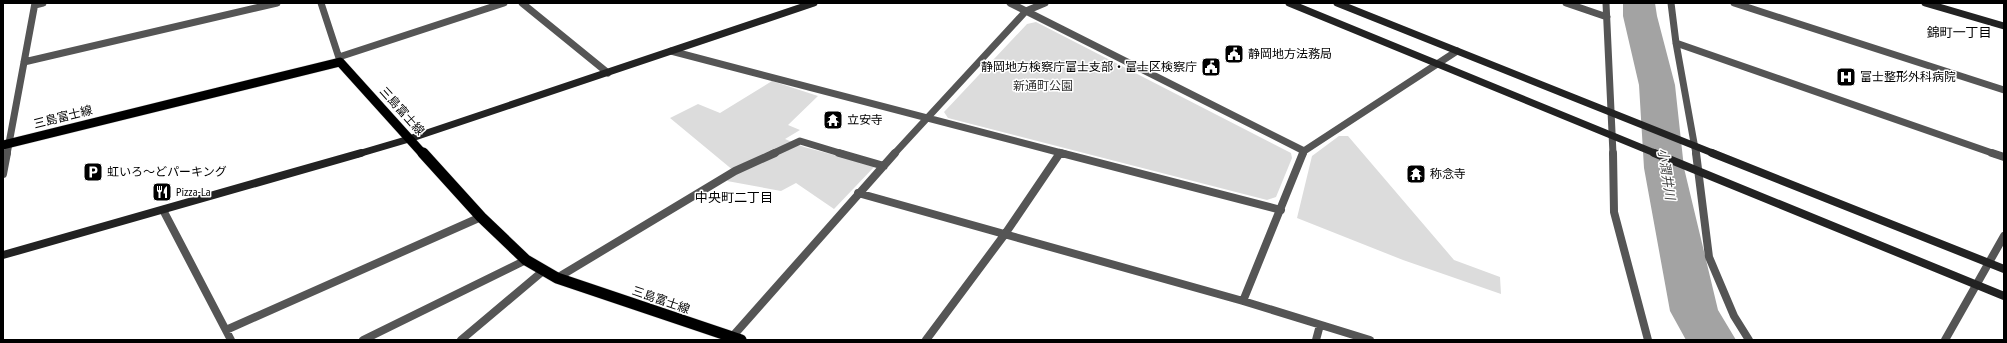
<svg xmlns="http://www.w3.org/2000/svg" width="2007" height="343" viewBox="0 0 2007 343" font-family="'PT Sans Narrow','Noto Sans JP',sans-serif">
  <rect width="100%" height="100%" fill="#fff"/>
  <path fill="#dcdcdc" d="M1036,22L1291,153L1292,158L1276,197L1267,200L948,118L944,112L1027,24Z
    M772,81L818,96L788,125L800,130L785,139L804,147L875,166L834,209L796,183L781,191L727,181L734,171L670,118L698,104L720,113Z
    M1339,136H1348L1454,260L1500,277L1501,294L1403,260L1297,218L1312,156Z"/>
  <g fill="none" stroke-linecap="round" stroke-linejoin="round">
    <path fill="#a3a3a3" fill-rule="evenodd" d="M1623,3H1655L1657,16L1675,85L1684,168L1718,310L1736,340H1686L1670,311L1644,168L1639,85L1623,16Z"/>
    <defs>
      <path id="primary-far1" d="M3,145L340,62L423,154"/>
      <path id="primary" d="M423,153L481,217L526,260L557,278L741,340"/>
    </defs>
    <use href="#primary-far1" stroke="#dbdbdb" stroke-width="10"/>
    <use href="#primary" stroke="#dbdbdb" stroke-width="12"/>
    <path stroke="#555" stroke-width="7" d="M321,3L340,61
      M522,3L608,73
      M1010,3L1304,151
      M1566,3L1607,17
      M1606,3L1613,154
      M1671,3L1676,43L1696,154
      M1734,3L2004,90
      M35,5L43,3
      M1676,43L1995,154
      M671,51L1065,154
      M339,57L504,3
      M24,62L277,3
      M7,154L35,3
      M772,154L800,141L843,154
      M894,154L1026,11L1045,3
      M1303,154L1304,151L1457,51"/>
    <path stroke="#555" stroke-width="8" d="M839,153L884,166
      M1061,153L1281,210
      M1613,153L1614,212L1648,340
      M1696,153L1709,257L1734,316L1749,340
      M1992,153L2004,157
      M3,174L7,153
      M858,193L1243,301L1370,340
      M163,210L231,340
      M557,278L735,171L775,153
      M1243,301L1303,153
      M226,330L481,217
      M732,337L895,153
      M363,340L526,260
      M461,340L543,271
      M926,340L1005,234L1060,153
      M1316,340L1320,325
      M1945,340L2004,236"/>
    <path stroke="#222" stroke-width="7" d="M1289,3L1657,154
      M1337,3L1715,154
      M1925,3L2004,26
      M358,154L409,139L814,3"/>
    <path stroke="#222" stroke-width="8" d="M1654,153L2004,296
      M1712,153L2004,269
      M3,255L361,153"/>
    <use href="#primary-far1" stroke="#000" stroke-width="9"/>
    <use href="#primary" stroke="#000" stroke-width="11"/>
  </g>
  <defs>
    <symbol id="civic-square" viewBox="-11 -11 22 22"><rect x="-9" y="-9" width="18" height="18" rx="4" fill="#000" stroke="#fff"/><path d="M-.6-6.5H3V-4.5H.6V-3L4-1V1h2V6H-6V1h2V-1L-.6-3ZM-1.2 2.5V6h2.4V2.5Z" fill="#fff"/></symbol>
    <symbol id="hospital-square" viewBox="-11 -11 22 22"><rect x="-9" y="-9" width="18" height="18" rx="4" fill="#000" stroke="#fff"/><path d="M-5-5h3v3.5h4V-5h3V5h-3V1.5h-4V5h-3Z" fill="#fff"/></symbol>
    <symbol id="temple-square" viewBox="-11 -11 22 22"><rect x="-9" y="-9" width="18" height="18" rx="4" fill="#000" stroke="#fff"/><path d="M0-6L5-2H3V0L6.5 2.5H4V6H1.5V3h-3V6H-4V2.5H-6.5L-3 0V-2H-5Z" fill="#fff"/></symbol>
    <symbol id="parking-square" viewBox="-11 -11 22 22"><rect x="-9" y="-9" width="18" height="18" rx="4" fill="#000" stroke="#fff"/><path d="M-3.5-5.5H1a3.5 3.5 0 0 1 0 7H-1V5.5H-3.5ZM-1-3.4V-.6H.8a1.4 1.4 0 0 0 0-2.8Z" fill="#fff"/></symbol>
    <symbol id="restaurant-square" viewBox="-11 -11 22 22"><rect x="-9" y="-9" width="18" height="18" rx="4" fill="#000" stroke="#fff"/><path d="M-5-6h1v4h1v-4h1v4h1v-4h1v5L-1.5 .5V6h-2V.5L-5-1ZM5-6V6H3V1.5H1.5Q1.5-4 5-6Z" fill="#fff"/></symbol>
  </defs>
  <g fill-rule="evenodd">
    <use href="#civic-square" x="1223" y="43" width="22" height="22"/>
    <use href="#civic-square" x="1200" y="56" width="22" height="22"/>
    <use href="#hospital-square" x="1835" y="66" width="22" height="22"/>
    <use href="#temple-square" x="822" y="109" width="22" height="22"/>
    <use href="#parking-square" x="82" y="161" width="22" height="22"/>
    <use href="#temple-square" x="1405" y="163" width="22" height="22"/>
    <use href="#restaurant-square" x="151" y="181" width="22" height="22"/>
  </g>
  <g text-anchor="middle" stroke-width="3" stroke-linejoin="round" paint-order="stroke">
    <g font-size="12" fill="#000" stroke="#fff" text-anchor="start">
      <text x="1248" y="58">静岡地方法務局</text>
      <text x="1197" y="71" text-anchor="end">静岡地方検察庁富士支部・富士区検察庁</text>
      <text x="1860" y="81">富士整形外科病院</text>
      <text x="847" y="124">立安寺</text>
      <text x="107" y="176">虹いろ～どパーキング</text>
      <text x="1430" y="178">称念寺</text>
      <text x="176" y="196">Pizza-La</text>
    </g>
    <g font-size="12" fill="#333" stroke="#fff">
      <text x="1043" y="90">新通町公園</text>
    </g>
    <g font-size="12" fill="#000" stroke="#fff">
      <text transform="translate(402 111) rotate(48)" y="4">三島富士線</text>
      <text transform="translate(63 117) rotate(-14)" y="4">三島富士線</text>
      <text transform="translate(661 300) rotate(19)" y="4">三島富士線</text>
    </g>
    <g font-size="13" fill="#000" stroke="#fff">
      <text x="1959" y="37">錦町一丁目</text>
      <text x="734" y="202">中央町二丁目</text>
    </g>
    <g font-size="13" font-style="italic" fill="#444" stroke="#fff">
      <text transform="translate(1667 174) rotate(81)" y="5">小潤井川</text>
    </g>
  </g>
  <rect width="2007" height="343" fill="none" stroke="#000000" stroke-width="8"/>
</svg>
